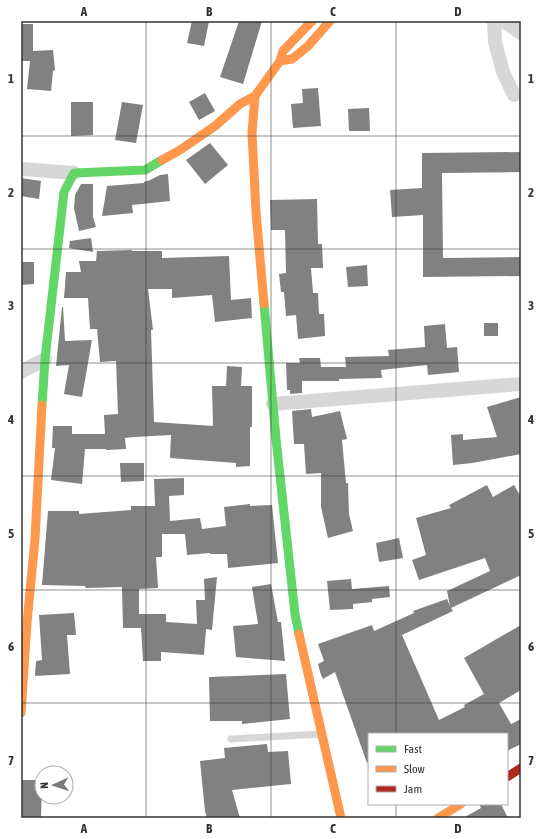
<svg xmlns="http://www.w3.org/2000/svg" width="542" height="839" viewBox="0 0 542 839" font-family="'Asap Condensed',sans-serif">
  <rect width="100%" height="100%" fill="#fff"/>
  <path fill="#818181" d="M192,21H209L204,46L187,43Z
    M239,21H262L243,84L220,77Z
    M21,24H33V51L53,50L55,70L53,71L51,91L27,89L30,61H21Z
    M318,88L321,126L293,128L291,104L303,103L302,89Z
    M205,93L215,111L199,120L189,102Z
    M71,102H93V135L71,136Z
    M122,102L143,105L136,143L115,140Z
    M369,108L370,131H349L348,109Z
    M210,143L228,165L205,184L186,160Z
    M521,152V172L442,173L443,258L521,257V276L423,277V215L392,217L390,190L422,188V153Z
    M168,174L170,201L132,205L133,213L102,216L107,186L144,183V182L150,180L160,175Z
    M21,178L41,181L39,199L21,196Z
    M81,184H93V217L96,227L79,231L74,208L75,195Z
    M317,199L318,244H322L323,268H311L313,293H318L319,314H324L325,336L298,339L296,315L286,316L284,292H281L279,274L286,273L285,230H271L270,200Z
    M91,238L93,252L69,248L70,241Z
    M132,250V251H162V258L229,256L231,300L251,298L252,318L215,322L212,295L172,298V289H148L153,330H151L154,422L213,426L212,386H226L227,366L242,367L241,386H252V427H250V466L236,467V463L170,458L171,435L134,437L125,438L126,449L106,450V449H85L82,484L51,480L55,448H52L53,426H72V434H105L104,415L118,414L116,361L100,362L97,329H90L88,298H64L66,272H81L79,261H96L97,251Z
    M21,262H34V284L21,285Z
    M367,265L368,286L348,287L346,267Z
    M62,307H63L65,341L92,340L82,397L64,394L69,365L56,366Z
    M484,323H498V336H484Z
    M445,324L447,348L457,347L459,372L428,375L427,365L381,370L382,378L339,379V381H302V393L290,394V390H287L286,363H300L299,358H320L321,367H346L345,357L389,356L388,350L425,347L424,326Z
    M521,397V454L472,463L453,465L451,435L463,434V440L497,437L487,407Z
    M311,409L312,417L340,411L347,439L342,440L346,483H348L349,514L353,531L328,538L321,507V473L306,474L304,444H294L292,411Z
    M120,463H144V481L121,482Z
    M184,478V495L169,496L170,521L200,518L202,529L226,526L224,507L250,504V506L272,505L278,563L228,568L227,554H210V553L187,555L185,534H162V557H156L158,588L139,589V614H166V622L197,624L196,600H205L204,579L217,577L212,630L206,629L204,655L161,652V661H143L141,628H123L122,587L86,588L85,586L42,585L48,511H79V514L131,510V506H155L154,479Z
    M487,485L493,497L514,485L521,497V575L451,608L453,611L402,635L439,720L465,707L464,705L484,694L464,658L521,625V690L499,703L511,724L521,719V744L507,751V734H369V762L367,763L335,672L323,679L321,675L318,664L324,661L318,644L372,625L374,631L414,613L413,611L447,599L450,606L447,591L490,571L485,558L419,580L412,560L426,555L416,518L451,508L449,505Z
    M399,538L403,558L379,562L376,543Z
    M351,579L352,589L389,586L390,597L372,599V602L353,604V609L330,610L327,581Z
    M271,584L278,622H281L285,661L236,657L233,626L258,624L252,587Z
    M74,613L76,635H67L70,674L35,676L36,661L42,660L39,615Z
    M286,674L290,719L242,724V721H210L209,677Z
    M267,744L268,752L288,751L291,784L232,790L240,818H207L205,811L200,761L225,758L224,748Z
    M21,780H42L41,818H21Z
    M479,804H501L508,818H463L481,808Z"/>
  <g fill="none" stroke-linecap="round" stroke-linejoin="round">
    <path stroke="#d7d7d7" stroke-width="7" d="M231,739L321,734"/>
    <path stroke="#d7d7d7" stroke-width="14" d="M494,21L495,42L503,72L514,95
      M503,21L521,33
      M21,169L74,173
      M21,372L45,359
      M273,404L521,384"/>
    <path stroke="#63d668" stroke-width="9" d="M264,304L276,439L295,614L299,634
      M42,405L45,359L64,192L74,173L145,170L162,160"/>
    <path stroke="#ff974d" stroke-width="9" d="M312,21L283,51L280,61L292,59L308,46L330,21
      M162,160L180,150L215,126L240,104L255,96
      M264,304L256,212L252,133L255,96L280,61
      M299,634L341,818
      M21,713L27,623L35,539L42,405
      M438,818L461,804"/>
    <path stroke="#b3261e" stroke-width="9" d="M507,777L521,768"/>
  </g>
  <path fill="none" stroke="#333" stroke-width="1" stroke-opacity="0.55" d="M146,21V818M271,21V818M396,21V734M21,136H521M21,249H521M21,363H521M21,476H521M21,590H521M21,703H521M396,804V818"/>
  <rect width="542" height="839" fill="none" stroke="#ffffff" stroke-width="44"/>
  <rect x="368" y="733" width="140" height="72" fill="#ffffff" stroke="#adadad"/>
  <rect x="376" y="746" width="20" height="6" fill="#63d668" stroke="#adadad"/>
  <text x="404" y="753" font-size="12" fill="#333333">Fast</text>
  <rect x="376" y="766" width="20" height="6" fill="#ff974d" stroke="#adadad"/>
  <text x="404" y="773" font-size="12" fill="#333333">Slow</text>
  <rect x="376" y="786" width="20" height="6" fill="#b3261e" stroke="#adadad"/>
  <text x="404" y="793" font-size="12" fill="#333333">Jam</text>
  <g transform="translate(54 785) rotate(267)"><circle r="19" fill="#ffffff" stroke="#adadad"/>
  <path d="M0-3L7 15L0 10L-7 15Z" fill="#7a7a7a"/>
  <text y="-6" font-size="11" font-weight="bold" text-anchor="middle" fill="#333333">N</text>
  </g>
  <rect x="22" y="22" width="498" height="795" fill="none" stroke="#333" stroke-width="1.5"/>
  <g font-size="13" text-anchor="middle" font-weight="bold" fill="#333">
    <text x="84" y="16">A</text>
    <text x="209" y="16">B</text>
    <text x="333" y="16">C</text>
    <text x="458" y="16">D</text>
    <text x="11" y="83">1</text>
    <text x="531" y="83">1</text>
    <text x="11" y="197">2</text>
    <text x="531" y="197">2</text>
    <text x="11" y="310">3</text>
    <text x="531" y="310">3</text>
    <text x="11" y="424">4</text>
    <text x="531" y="424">4</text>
    <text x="11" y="538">5</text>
    <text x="531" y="538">5</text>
    <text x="11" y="651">6</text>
    <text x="531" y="651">6</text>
    <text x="11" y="765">7</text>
    <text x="531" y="765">7</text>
    <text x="84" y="833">A</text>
    <text x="209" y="833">B</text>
    <text x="333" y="833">C</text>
    <text x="458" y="833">D</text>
  </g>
</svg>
